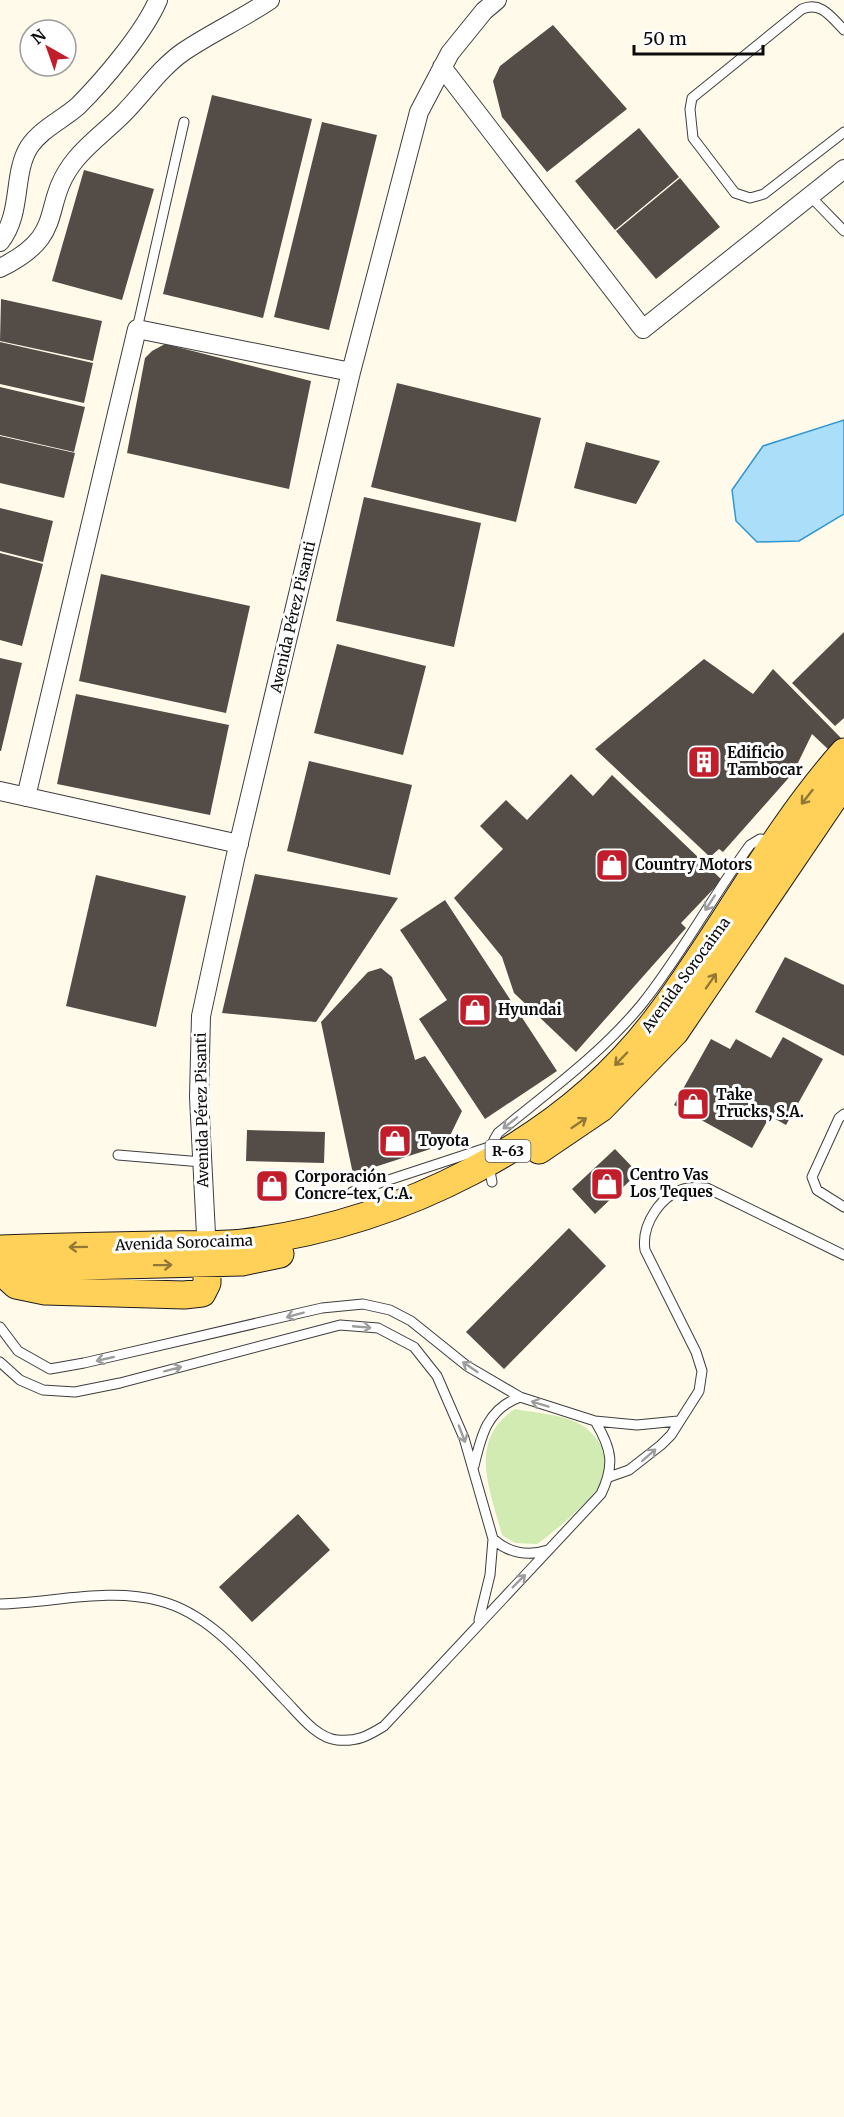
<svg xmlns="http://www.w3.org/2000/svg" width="844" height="2117" viewBox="0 0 844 2117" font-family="Merriweather,serif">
  <rect width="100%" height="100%" fill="#fffae9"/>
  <path fill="#d1ebb2" d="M515,1409C534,1413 560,1414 578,1423C595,1432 609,1451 607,1471C605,1490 553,1533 537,1544L515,1543L502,1535C490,1489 467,1441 515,1409Z"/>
  <path fill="#abdff9" stroke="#2f97d3" stroke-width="1.5" d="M844,420V514L799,541L757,542L736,521L732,490L763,446Z"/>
  <path fill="#544c47" d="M553,25L627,109L547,172L502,117L493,81L500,66Z
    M212,95L312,119L263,318L163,294Z
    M322,122L377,135L329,330L274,317Z
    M639,128L679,177L615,230L575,181Z
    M84,170L154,189L122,300L52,281Z
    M680,178L720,227L656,279L616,231Z
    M1,299L102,321L93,361L0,341Z
    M0,342L93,363L84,403L0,384Z
    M165,344L311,381L289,489L127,453L145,358L152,351Z
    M397,383L541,418L516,522L371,487Z
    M0,387L85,407L74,452L0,435Z
    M0,436L75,453L64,498L0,483Z
    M586,442L660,461L636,504L574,488Z
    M364,497L481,523L454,647L336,621Z
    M0,508L53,521L43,562L0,551Z
    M0,553L43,564L22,646L0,640Z
    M101,574L250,606L226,713L79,681Z
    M844,632V718L835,726L792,683Z
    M337,644L426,666L403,755L314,733Z
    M0,658L22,663L1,751H0Z
    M704,659L753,694L773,669L841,738L829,750L812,734L793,773L723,852L719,849L710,857L595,749Z
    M76,694L229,725L210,815L57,784Z
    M309,761L412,785L390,875L287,851Z
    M571,774L593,796L612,775L722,880L681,923L686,928L576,1052L514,993L502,957L454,898L503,849L480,826L506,800L527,820Z
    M255,874L398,898L316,1022L222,1013Z
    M96,875L186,896L156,1027L66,1006Z
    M445,900L557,1071L485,1119L419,1019L447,1000L400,930Z
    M785,957L844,985V1056L755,1012Z
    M381,968L392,977L415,1060L425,1056L462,1111L446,1144L353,1174L321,1022L368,972Z
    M783,1037L823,1059L786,1125L770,1116L752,1148L674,1105L711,1039L730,1049L736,1039L771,1058Z
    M247,1130L325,1132L324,1163L246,1161Z
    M615,1149L638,1173L595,1214L572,1189Z
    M569,1228L606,1266L504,1369L466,1332Z
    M298,1514L330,1550L252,1622L219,1587Z"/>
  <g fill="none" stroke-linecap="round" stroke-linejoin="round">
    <defs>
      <path id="lane" d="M844,30C831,17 821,1 802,9L692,98L690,109L693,138L735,193L750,198L764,194L844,132
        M810,196L844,231
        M137,329L184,122
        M844,1114L839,1118L812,1177L817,1190L844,1207
        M118,1155L202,1162
        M492,1182C488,1162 487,1150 498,1133C548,1092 601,1054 642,1004C682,954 712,897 750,845L760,839L773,840
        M352,1192L489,1147
        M0,1327L18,1351L50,1369L84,1363L322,1308L363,1304L390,1310L411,1321L467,1366L520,1397
        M0,1362L20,1380L43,1390L75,1392L120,1383L340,1325L378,1328L414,1347L437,1376L464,1438L493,1539L490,1575L479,1620
        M474,1466C481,1436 487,1409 520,1397L595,1421L637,1425L678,1421
        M609,1477L629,1470L661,1445L671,1435L699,1391L702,1371L696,1352L645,1250C641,1225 661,1193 688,1188C694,1187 701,1188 707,1188L844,1255
        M493,1539C509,1553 527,1557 548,1550
        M0,1604C52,1603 109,1587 160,1601C211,1614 248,1662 284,1699C298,1713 316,1738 337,1740C357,1742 368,1736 384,1726L601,1494C615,1465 612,1449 595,1421"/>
      <path id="street" d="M442,67L643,329L844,169
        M0,242C23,212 12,175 29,147C41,129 62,120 78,106C103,81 144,33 158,0
        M0,268C70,234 38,205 76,159C89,143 107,130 122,115C143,94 159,69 183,52C211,33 242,19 270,0
        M0,791L239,844
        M26,797L137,329L351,372
        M207,1254L199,1097L201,1016L235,859L351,372L419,112L450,53L484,11L497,0"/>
      <path id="primary" d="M539,1150L601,1108L675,1032L844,783
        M0,1249C53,1247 106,1246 159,1245C186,1244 215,1246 243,1243C397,1224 561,1145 656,1020C722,933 771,834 844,752
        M0,1268L242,1262L280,1254
        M0,1270L16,1285L45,1291L184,1295L202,1293L207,1283V1264"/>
    </defs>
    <use href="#lane" stroke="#3e3e3e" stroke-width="11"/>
    <use href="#street" stroke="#3e3e3e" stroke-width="20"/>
    <use href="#primary" stroke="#1c1c1c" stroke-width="29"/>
    <use href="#lane" stroke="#fff" stroke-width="9"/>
    <use href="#street" stroke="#fff" stroke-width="18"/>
    <use href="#primary" stroke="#ffd159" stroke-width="27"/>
  </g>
  <defs><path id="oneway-shaft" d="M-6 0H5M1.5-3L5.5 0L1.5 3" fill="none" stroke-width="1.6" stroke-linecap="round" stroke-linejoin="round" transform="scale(1.5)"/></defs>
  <g stroke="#917836">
    <use href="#oneway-shaft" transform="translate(807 797) rotate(128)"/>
    <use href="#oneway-shaft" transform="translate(711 981) rotate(-55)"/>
    <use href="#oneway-shaft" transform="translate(621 1059) rotate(134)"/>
    <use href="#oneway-shaft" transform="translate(579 1123) rotate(-34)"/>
    <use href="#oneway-shaft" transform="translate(78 1247) rotate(179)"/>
    <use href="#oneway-shaft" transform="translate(163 1265) rotate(-1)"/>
  </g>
  <g stroke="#9d9d9d">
    <use href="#oneway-shaft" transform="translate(710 903) rotate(123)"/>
    <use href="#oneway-shaft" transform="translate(510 1123) rotate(141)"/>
    <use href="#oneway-shaft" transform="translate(295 1315) rotate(165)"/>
    <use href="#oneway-shaft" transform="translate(362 1327) rotate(5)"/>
    <use href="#oneway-shaft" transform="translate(105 1359) rotate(167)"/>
    <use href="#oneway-shaft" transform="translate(470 1367) rotate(-146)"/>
    <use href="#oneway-shaft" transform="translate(173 1369) rotate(-15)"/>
    <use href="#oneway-shaft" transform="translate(540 1404) rotate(-163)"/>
    <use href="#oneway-shaft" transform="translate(462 1434) rotate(69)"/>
    <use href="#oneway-shaft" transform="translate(649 1455) rotate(-41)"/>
    <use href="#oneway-shaft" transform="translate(519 1581) rotate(-45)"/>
  </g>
  <defs>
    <symbol id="building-square" viewBox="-11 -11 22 22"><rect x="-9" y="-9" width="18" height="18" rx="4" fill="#c11d2b" stroke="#fff"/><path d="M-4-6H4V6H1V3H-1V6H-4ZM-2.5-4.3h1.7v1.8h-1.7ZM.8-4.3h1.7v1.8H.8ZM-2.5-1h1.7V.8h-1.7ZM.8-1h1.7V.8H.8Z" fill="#fff"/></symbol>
    <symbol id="shop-square" viewBox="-11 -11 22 22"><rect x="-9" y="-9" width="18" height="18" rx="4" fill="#c11d2b" stroke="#fff"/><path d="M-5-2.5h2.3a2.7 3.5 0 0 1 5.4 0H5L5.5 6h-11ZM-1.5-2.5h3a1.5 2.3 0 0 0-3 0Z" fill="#fff"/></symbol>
  </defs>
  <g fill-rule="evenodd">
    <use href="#building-square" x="685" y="743" width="38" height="38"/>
    <use href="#shop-square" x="593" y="846" width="38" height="38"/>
    <use href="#shop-square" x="456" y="991" width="38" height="38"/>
    <use href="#shop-square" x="674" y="1085" width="38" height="38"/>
    <use href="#shop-square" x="376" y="1122" width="38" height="38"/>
    <use href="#shop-square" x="588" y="1165" width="38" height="38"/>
    <use href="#shop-square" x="253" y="1167" width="38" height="38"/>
  </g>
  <g text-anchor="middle" stroke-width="6" stroke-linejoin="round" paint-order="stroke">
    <rect fill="#fff" stroke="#545454" stroke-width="1.5" x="485.5" y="1140" width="45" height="22" rx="4.5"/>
    <g font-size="14" font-weight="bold" fill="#0b0b0b">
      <text x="508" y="1156">R-63</text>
    </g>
    <g font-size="15" fill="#0b0b0b" stroke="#fff">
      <text transform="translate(293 617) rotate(-77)" y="5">Avenida Pérez Pisanti</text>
      <text transform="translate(686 975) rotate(-54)" y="5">Avenida Sorocaima</text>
      <text transform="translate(202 1110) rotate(-91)" y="5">Avenida Pérez Pisanti</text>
      <text transform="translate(184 1243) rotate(-2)" y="5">Avenida Sorocaima</text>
    </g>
    <g font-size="15" font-weight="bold" fill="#0b0b0b" stroke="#fff" text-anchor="start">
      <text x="727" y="758">Edificio<tspan x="727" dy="17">Tambocar</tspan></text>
      <text x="635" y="870">Country Motors</text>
      <text x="498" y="1015">Hyundai</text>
      <text x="716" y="1100">Take<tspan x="716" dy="17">Trucks, S.A.</tspan></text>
      <text x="418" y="1146">Toyota</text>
      <text x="630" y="1180">Centro Vas<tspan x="630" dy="17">Los Teques</tspan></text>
      <text x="295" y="1182">Corporación<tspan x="295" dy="17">Concre-tex, C.A.</tspan></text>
    </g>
  </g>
  <g transform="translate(48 48) rotate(320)"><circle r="28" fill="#ffffff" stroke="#9d9d9d" stroke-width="1.5"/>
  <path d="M0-4.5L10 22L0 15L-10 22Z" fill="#c11d2b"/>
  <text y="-9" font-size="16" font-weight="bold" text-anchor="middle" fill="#0b0b0b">N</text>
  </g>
  <path d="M634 45v9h129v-9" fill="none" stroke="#0b0b0b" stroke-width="3"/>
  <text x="643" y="45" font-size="18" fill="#0b0b0b" stroke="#ffffff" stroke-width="4.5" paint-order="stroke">50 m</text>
</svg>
